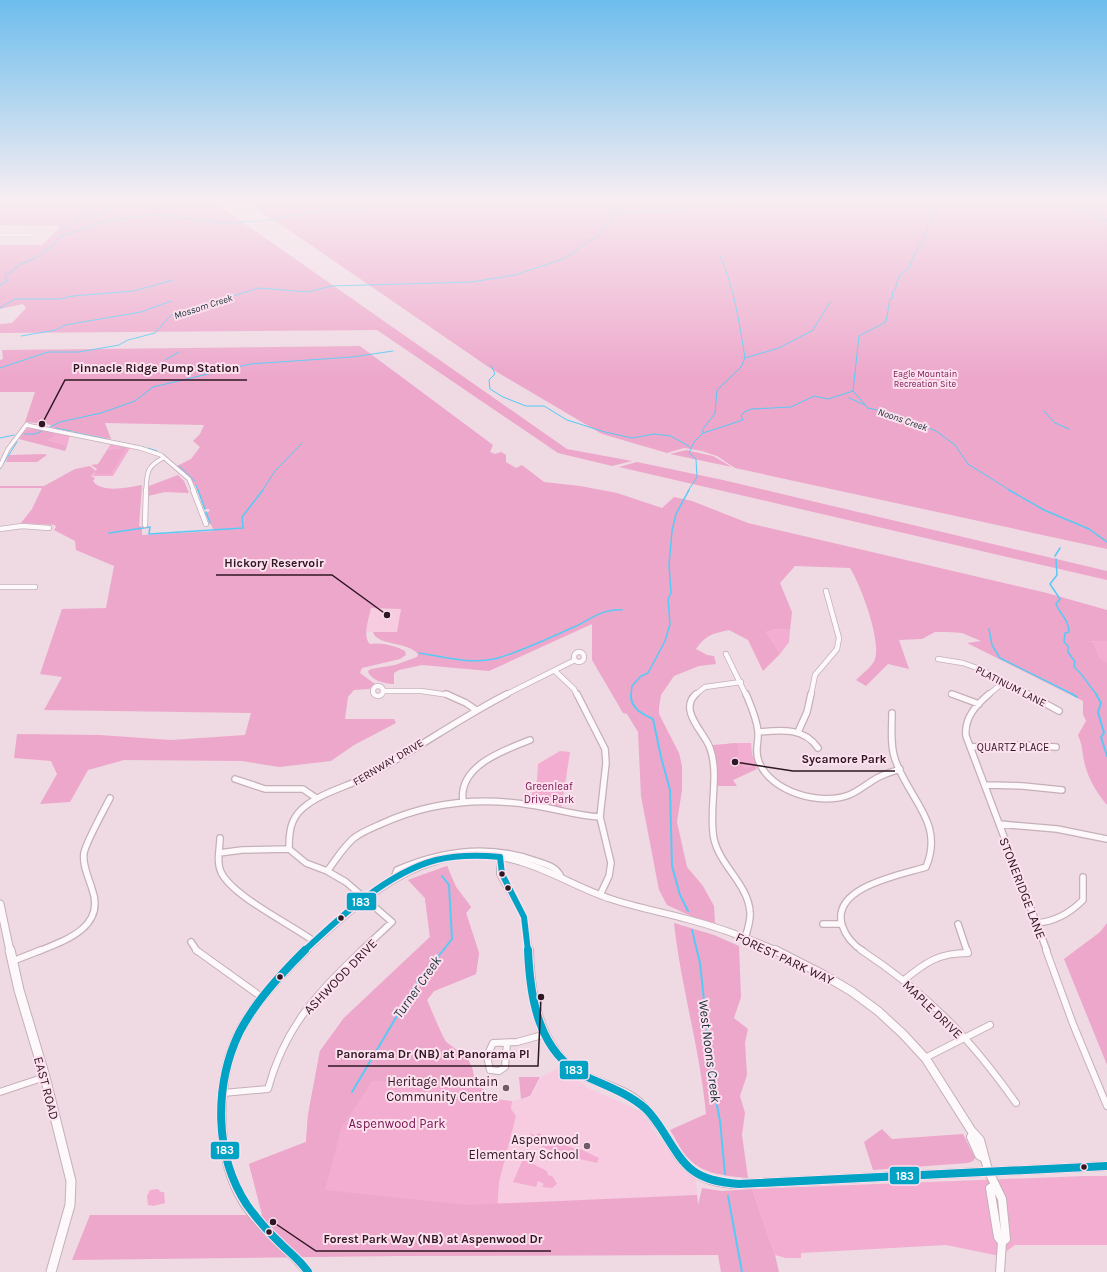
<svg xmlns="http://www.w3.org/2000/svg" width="1107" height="1272" viewBox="0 0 1107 1272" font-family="Karla,sans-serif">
  <rect width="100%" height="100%" fill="#efd9e3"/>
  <path fill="#f7cbe0" d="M371,608L401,609L397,632H366Z
    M559,1065L588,1088L640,1111L680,1168L696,1180L698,1207L497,1212L499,1182L516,1116L511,1109L512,1101L531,1097L541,1077L557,1069Z"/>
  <path fill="#f2add0" d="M30,427L70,435L67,446L48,440L55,433L25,431L22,436H19L25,429Z
    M111,444L130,448L113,476H92L94,474H111L123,448L107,450Z
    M776,629L790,630L789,642L780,654L766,632Z
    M1107,636V679L1079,647Z
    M735,743H751L752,754L757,768L733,780L718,781V786L717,787L716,759L712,746Z
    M560,751L570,752L561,811L528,804L537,780L538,764Z
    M447,866L456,887L471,907L466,913L479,953L476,974L434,991L427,1000L445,1041L468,1058L474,1076L480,1087L495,1099L512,1101L511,1109L516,1116L499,1182L497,1212L263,1215L249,1164L306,1142L308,1115L320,1051L344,1018L430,937L425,898L408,880Z
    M530,1133L536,1136L538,1133L557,1142L558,1139L566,1143L565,1145L575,1149L576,1147L599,1158L597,1163L558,1154L532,1142Z
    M523,1159L547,1171L548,1175L553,1177L557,1184L552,1188L542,1187L544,1184L538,1181L536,1187L513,1182Z
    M1085,1176H1107V1245H1015L1000,1256L946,1245L801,1253V1258H786L775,1255L752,1189Z
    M158,1189L161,1192H164L165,1203L153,1206L148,1205L147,1196L150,1190Z"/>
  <path fill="#eda7cb" d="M0,198H208L567,449L632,461L612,466L558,453L377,330L0,333V324L12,323L26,308L23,304L0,309V245H42L61,226L0,225Z
    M241,198H1107V549L735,468L717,456L702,451L684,448L667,453L602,434L490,368L280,224Z
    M360,346L493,445L490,452L495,454L501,452L506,455V462L516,468L522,465L544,482L580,486L617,493L662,508L674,497L692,501L748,523L1047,593L1107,610V641H1092L1099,658L1107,664V805C1097,793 1089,780 1085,765C1082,754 1083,746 1078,735L1086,721L1083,714V701L967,643L981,641L962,633L948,632H935L922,639L899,640L909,669L888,664L866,686L856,680C861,675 873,666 875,659C881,639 861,586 850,568L795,566L780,583L792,612L790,630L776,629L766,632L780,654L763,671L748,640L729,630C712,634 707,634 696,649L707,655L714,656L716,664L699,666L674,676L661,695L659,708V714L679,753L682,766V790L677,822L687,867L703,886L714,906L715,923L693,917L667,905L659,890L641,796L638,732L627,714L623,713L592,660V624L489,671L422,665L399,670L394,673V684C385,684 370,680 368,671L371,669L395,665L417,657L418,654C407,641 377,646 373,632H397L401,609L371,608C369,619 362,637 370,644C381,642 396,646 405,651L406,655L400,659L362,668L360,673L375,684L369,689L354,690L348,697L345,719H394L396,723L354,745L331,761L279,767L242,761L124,760L88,770L70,802L40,804L57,774L51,761L14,758L17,734L100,735L171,740L245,735L251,713L44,710L62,677L40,674L62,609L106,608L114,566L76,550L75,541L54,530L56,527L55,525L21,523L32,509L42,488H0V486H44L75,469L90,466L96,471L91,476L95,478L93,481C102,494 129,487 142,485L139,526L142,527V535L214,531L205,513L210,511L209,509H204C198,488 194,480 177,466L191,459L200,447L193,441L200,434L204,425L105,423L111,439L50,427L51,425C41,423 34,423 25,422L35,392H0V360L3,359L2,350Z
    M38,429L56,434L48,440L67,446L65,451L19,439L25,431Z
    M123,448H126L111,474H94L97,469L91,465L98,464L107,450Z
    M686,450L713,456L732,467L670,454Z
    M44,454L47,455L37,462H6L9,455Z
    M637,462L723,480L1107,571V580L619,467Z
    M178,475L184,481L189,493L165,492L148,496L149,486Z
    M737,743L739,753L737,757L745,769L754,766L757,769L733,780L737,786H718L717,757L713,745Z
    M447,866L456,887L471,907L466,913L479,953L476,974L434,991L427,1000C432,1013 437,1028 445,1040C454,1055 477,1055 473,1081H372L341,1129L325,1190L466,1205L697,1195L698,1205L702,1188L722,1191L752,1189L775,1255L779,1272H721L718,1255L399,1256L72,1260L90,1215H262L249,1164L306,1142L308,1115L320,1051L344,1018L430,937L425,898L408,880Z
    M674,923L714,935L739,946L741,997L734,1018L748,1029L745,1043L747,1075L740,1096L745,1113L742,1135L748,1178C728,1176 704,1175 689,1159C681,1152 676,1139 670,1130L706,1114C700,1049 681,987 674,923Z
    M1107,923V1065L1064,959L1100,932Z
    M519,1077H540L530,1096L521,1099Z
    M882,1129L892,1139L963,1134L975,1158L973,1161L968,1163L873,1170L864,1142Z"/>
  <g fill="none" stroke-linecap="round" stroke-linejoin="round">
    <path stroke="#56caf5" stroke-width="1" d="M1053,198L1082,208L1107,221
      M698,207L743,198
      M620,214L619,210L622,205L635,198
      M612,216L633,211H683L699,204L702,198
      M265,220C285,217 304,213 324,211C346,209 361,213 380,198
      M62,236L61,230L71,223L115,208L119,206L118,202L122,198
      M0,285L7,281L5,276L21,264L39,256L42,252L52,247L59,237L106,221L157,214L221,223L262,221
      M0,308L15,299H60L73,296L134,291L173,280
      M21,336L56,330L65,325L141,312L171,301
      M745,358L779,348L813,330L830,302
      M165,360L179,352
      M491,365L495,374L489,380L490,389L503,397L526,406H544L567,420L605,432L632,438L654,434L671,436L690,447
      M0,368L48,352H79L119,345L128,340L155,333L171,315L259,288L308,292L331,286L471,282L515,275L566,258L590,240L599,236L612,216L613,198
      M853,391L868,408L895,414L936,431L955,445L968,464L1011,491
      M853,391L859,336L886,322L890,299L893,298L892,292L895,290L899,276L910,267C912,251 928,241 928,224L931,221L930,205L920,201L919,198
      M849,398L865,405
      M1044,411L1055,423L1069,429
      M50,427L60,422L101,413L135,401L153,387L250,364L352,357L393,351
      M55,428L71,431
      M73,432L107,439
      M703,433L743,420L741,416L744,412L752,409L791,407L814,396L828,399L853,391
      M25,434H35L42,431
      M0,438L14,435
      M18,439L20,436
      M113,441L144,447
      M148,448L157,451
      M179,466L195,481
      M0,469L17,442
      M196,485L198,491
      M262,491L275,471L302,443
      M688,491L697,477L696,459L689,453L694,442L703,433V429L715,413L717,390L741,367L745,358C739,322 735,290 720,256"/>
    <path stroke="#56caf5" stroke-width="1.5" d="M198,490L205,509
      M1009,490L1044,510L1089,529L1107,542
      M206,512L210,523
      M109,533L150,527L149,534L243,528L242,517L263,490
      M1055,556L1060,548
      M1056,559L1057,575L1050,584L1060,599L1056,604C1060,614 1069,620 1069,632L1065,633L1064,642L1068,646V652L1075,662L1074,667C1083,674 1089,686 1097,695
      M989,629L992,645L1000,658L1074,695
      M419,653C444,657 472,665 498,658C522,651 551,637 574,627C590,620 603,608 622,610
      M631,695L632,686L641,676L648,673L665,641L670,624L668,599L671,593L669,565L672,531L676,514L689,490"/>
    <path stroke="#56caf5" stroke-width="2" d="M631,694C630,708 642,714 653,719L661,757L670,790L672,866L680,895L688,911
      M1072,694L1077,697
      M1096,694L1101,703L1098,712L1104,733L1101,737L1107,756
      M692,930L700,963L713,1085L720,1121L725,1174
      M352,1092L414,987L452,939L449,885L442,876
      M728,1196L742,1272"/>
    <defs>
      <path id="minor-far4" d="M0,235H30"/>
      <path id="minor-far3" d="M26,425L140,448L161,455L189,479L194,491
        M0,466L8,449L27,424
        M146,491C147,473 146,467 163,458"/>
      <path id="minor-far2" d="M193,490L206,524
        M145,525L146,490
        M0,529L22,526L49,528
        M0,587H35
        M574 657a5 5 0 1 1 10 0a5 5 0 1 1-10 0Z
        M726,654L746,695
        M938,659L963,663L980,669L1030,695
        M555,671L574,689L577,695
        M373 691a5 5 0 1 1 10 0a5 5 0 1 1-10 0Z
        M384,691H421L449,695
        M951,694L955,695
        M505,695L575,660
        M695,695L705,687L741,682
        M811,695L815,675L837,649L839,638L826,591
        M988,695L1005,681"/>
      <path id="minor-far1" d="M446,694L466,703L476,710
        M577,694L605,749L606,763L600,817L611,863L609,876L600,895
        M696,694C678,710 704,732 710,748C720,775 708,811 714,839C720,866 748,884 750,912C751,921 747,930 745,939
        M746,694C751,706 757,719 758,732C759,743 754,751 759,762C771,792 820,806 849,795C859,791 868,783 877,778C884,774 892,772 900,769
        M952,694L979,704
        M989,694C976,705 964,718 966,736L1047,951
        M1028,694L1059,711
        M758,732C781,730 804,727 818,748
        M798,732L807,712L811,694
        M970,747L1021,745L1056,747
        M235,779L265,789H303L316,798
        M985,785L1023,786L1062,790
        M463,801C458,766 504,750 530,740
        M999,824L1057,829L1107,839
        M220,838C220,848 216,862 221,872C232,896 292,925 315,942
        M219,853L242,850L289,849
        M327,871C336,860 343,847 354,838C362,832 372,828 381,824C429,802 480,797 531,805C554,808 576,816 600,817
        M394,878L397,870C443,850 489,844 536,861C546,864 557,867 561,877
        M1036,923C1054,922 1070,913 1083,900V877
        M823,924H841
        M958,924L967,951
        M191,942L197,951
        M39,951C67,940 106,926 92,889C89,878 82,865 84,853C86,842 104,810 110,798
        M361,951L392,922L346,882L327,871L306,863L289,849C289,833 290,819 303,808C323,791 349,787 371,774C417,749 460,718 507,694
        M863,951C853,945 846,937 842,925C831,887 900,875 926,867C945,822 908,799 895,759C890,745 892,728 892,713"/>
      <path id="minor" d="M196,950L263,998
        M861,950C928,994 970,1038 1016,1103
        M1046,950L1073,1024L1107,1106
        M13,961L41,950
        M904,980C926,962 939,953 968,953L967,950
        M507,1043L505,1067L499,1071L490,1070L487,1056L493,1043L517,1042L546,1034
        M925,1058L990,1025
        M0,1092L45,1077
        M223,1093L268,1089C285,1026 317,994 362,950"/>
      <path id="tertiary-far1" d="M500,857V874L524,916L529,951
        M305,951C366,895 432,834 521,862C552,871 580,889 611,899C635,907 661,912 687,919C718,927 748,938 777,951"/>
      <path id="tertiary" d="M306,950C282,973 259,998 242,1027C215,1076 214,1155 244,1203C261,1229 288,1248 308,1272
        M529,950C530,995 539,1052 583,1075C602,1085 626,1089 642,1105C679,1141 673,1183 739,1184L1107,1166
        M775,950L822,974L851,991L878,1011L903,1034L926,1059L971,1130L980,1140L988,1170L1002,1199L1006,1239L1002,1242
        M973,1133L971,1137L979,1155L984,1158
        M994,1186L990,1188L998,1237L1002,1242L1000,1272"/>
      <path id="secondary-far1" d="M0,904L10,951"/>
      <path id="secondary" d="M10,950L19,990L45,1077L71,1181L70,1205L51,1272"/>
    </defs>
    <use href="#minor-far4" stroke="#c5afb9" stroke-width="3.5"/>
    <use href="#minor-far3" stroke="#c5afb9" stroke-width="5"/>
    <use href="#minor-far2" stroke="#c5afb9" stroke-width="6"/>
    <use href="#minor-far1" stroke="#c5afb9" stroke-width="8"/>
    <use href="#minor" stroke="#c5afb9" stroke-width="8"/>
    <use href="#tertiary-far1" stroke="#c5afb9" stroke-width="8"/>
    <use href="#tertiary" stroke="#c5afb9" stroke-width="10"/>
    <use href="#secondary-far1" stroke="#c5afb9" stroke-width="9"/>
    <use href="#secondary" stroke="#c5afb9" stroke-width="11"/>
    <use href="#minor-far4" stroke="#fdf9fb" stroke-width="2.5"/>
    <use href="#minor-far3" stroke="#fdf9fb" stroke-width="3.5"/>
    <use href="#minor-far2" stroke="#fdf9fb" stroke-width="4.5"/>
    <use href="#minor-far1" stroke="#fdf9fb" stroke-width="5.5"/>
    <use href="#minor" stroke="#fdf9fb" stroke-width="6"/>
    <use href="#tertiary-far1" stroke="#fdf9fb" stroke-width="6"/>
    <use href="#tertiary" stroke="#fdf9fb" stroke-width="8"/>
    <use href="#secondary-far1" stroke="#fdf9fb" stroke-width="7"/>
    <use href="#secondary" stroke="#fdf9fb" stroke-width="9"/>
    <defs>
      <path id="bus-1-far1" d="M500,857L502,874L524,917L528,951
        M304,951C340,917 387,873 436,860C457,855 479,855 500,857"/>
      <path id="bus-1" d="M305,950C280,975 255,1002 239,1033C214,1086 214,1155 247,1205C257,1219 268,1232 281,1244C290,1253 301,1261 308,1272
        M528,950C530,997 538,1053 585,1076C606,1086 628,1093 646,1109C653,1116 659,1125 664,1133C687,1170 694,1180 739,1184L1107,1166"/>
    </defs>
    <use href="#bus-1-far1" stroke="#fde1ee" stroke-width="9"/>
    <use href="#bus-1" stroke="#fde1ee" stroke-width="10"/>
    <use href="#bus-1-far1" stroke="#02a2c5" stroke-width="6"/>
    <use href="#bus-1" stroke="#02a2c5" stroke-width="8"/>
  </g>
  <linearGradient id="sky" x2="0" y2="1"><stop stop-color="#6dbded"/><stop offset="0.53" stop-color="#f8eef2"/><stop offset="1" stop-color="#f8eef2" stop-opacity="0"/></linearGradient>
  <rect width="1107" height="377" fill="url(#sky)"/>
  <g fill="#2f1723" stroke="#fde1ee" stroke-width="1.5">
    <circle cx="502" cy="874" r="3.5"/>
    <circle cx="508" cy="888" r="3.5"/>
    <circle cx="341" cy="918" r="3.5"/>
    <circle cx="280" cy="977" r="3.5"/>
    <circle cx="1084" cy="1167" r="3.5"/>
    <circle cx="269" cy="1232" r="3.5"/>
  </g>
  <g fill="#725b66" stroke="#fde1ee" stroke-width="1.5">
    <circle cx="506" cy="1088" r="4"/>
    <circle cx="587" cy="1146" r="4"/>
  </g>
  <g text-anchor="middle" stroke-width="4" stroke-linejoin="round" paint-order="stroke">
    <g font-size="9" fill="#761550" stroke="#fde1ee">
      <text x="925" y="377">Eagle Mountain<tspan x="925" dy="10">Recreation Site</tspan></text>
    </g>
    <g font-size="10" font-style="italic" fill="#18303b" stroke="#fde1ee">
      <text transform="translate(203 306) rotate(-18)" y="4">Mossom Creek</text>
      <text transform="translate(903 419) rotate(19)" y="4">Noons Creek</text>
    </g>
    <g font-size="11" fill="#2f1723" stroke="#fde1ee">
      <text transform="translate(1011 686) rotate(27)" y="4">PLATINUM LANE</text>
      <text x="1013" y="751">QUARTZ PLACE</text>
      <text transform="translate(388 762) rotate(-31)" y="4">FERNWAY DRIVE</text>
    </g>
    <g font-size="11" fill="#761550" stroke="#fde1ee">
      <text x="549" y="790">Greenleaf<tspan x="549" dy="13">Drive Park</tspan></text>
    </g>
    <g font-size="13" fill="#2f1723" stroke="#fde1ee">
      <text transform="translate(1023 888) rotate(69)" y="5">STONERIDGE LANE</text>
      <text transform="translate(785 958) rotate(25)" y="5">FOREST PARK WAY</text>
      <text transform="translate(340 976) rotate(-46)" y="5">ASHWOOD DRIVE</text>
      <text transform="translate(933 1009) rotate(44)" y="5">MAPLE DRIVE</text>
      <text transform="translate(47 1088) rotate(75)" y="5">EAST ROAD</text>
    </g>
    <g font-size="13" fill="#2f1723" stroke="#fde1ee" text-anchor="end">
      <text x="498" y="1086">Heritage Mountain<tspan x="498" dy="15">Community Centre</tspan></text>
      <text x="579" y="1144">Aspenwood<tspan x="579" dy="15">Elementary School</tspan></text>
    </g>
    <g font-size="13" fill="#761550" stroke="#fde1ee">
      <text x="397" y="1128">Aspenwood Park</text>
    </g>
    <g font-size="14" font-style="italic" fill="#18303b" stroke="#fde1ee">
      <text transform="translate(417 987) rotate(-55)" y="5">Turner Creek</text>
      <text transform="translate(710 1051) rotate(83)" y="5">West Noons Creek</text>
    </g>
  </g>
  <path fill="none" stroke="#2f1723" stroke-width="1.5" d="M42 424L65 380H247M387 615L332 575H216M735 762L793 771H895M541 997L538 1066H328M273 1222L316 1251H551"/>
  <g fill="#2f1723" stroke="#fde1ee" stroke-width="1.5">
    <circle cx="42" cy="424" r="4"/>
    <circle cx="387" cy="615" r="4"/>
    <circle cx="735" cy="762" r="4"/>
    <circle cx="541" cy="997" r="4"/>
    <circle cx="273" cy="1222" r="4"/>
  </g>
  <g font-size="12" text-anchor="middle" font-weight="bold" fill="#2f1723" stroke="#fde1ee" stroke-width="4" stroke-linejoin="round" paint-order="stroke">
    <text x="156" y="372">Pinnacle Ridge Pump Station</text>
    <text x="274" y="567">Hickory Reservoir</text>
    <text x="844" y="763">Sycamore Park</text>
    <text x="433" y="1058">Panorama Dr (NB) at Panorama Pl</text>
    <text x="433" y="1243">Forest Park Way (NB) at Aspenwood Dr</text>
  </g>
  <g stroke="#fde1ee" stroke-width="1.5">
    <rect x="346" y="892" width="31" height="19" rx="4" fill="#02a2c5"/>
    <rect x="559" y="1060" width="30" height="20" rx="4" fill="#02a2c5"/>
    <rect x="210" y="1141" width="30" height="19" rx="4" fill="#02a2c5"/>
    <rect x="889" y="1166" width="31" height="19" rx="4" fill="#02a2c5"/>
  </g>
  <g font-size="11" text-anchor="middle" font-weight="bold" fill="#fff">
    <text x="361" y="906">183</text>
    <text x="574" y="1074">183</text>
    <text x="225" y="1154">183</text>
    <text x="905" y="1180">183</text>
  </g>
</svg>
